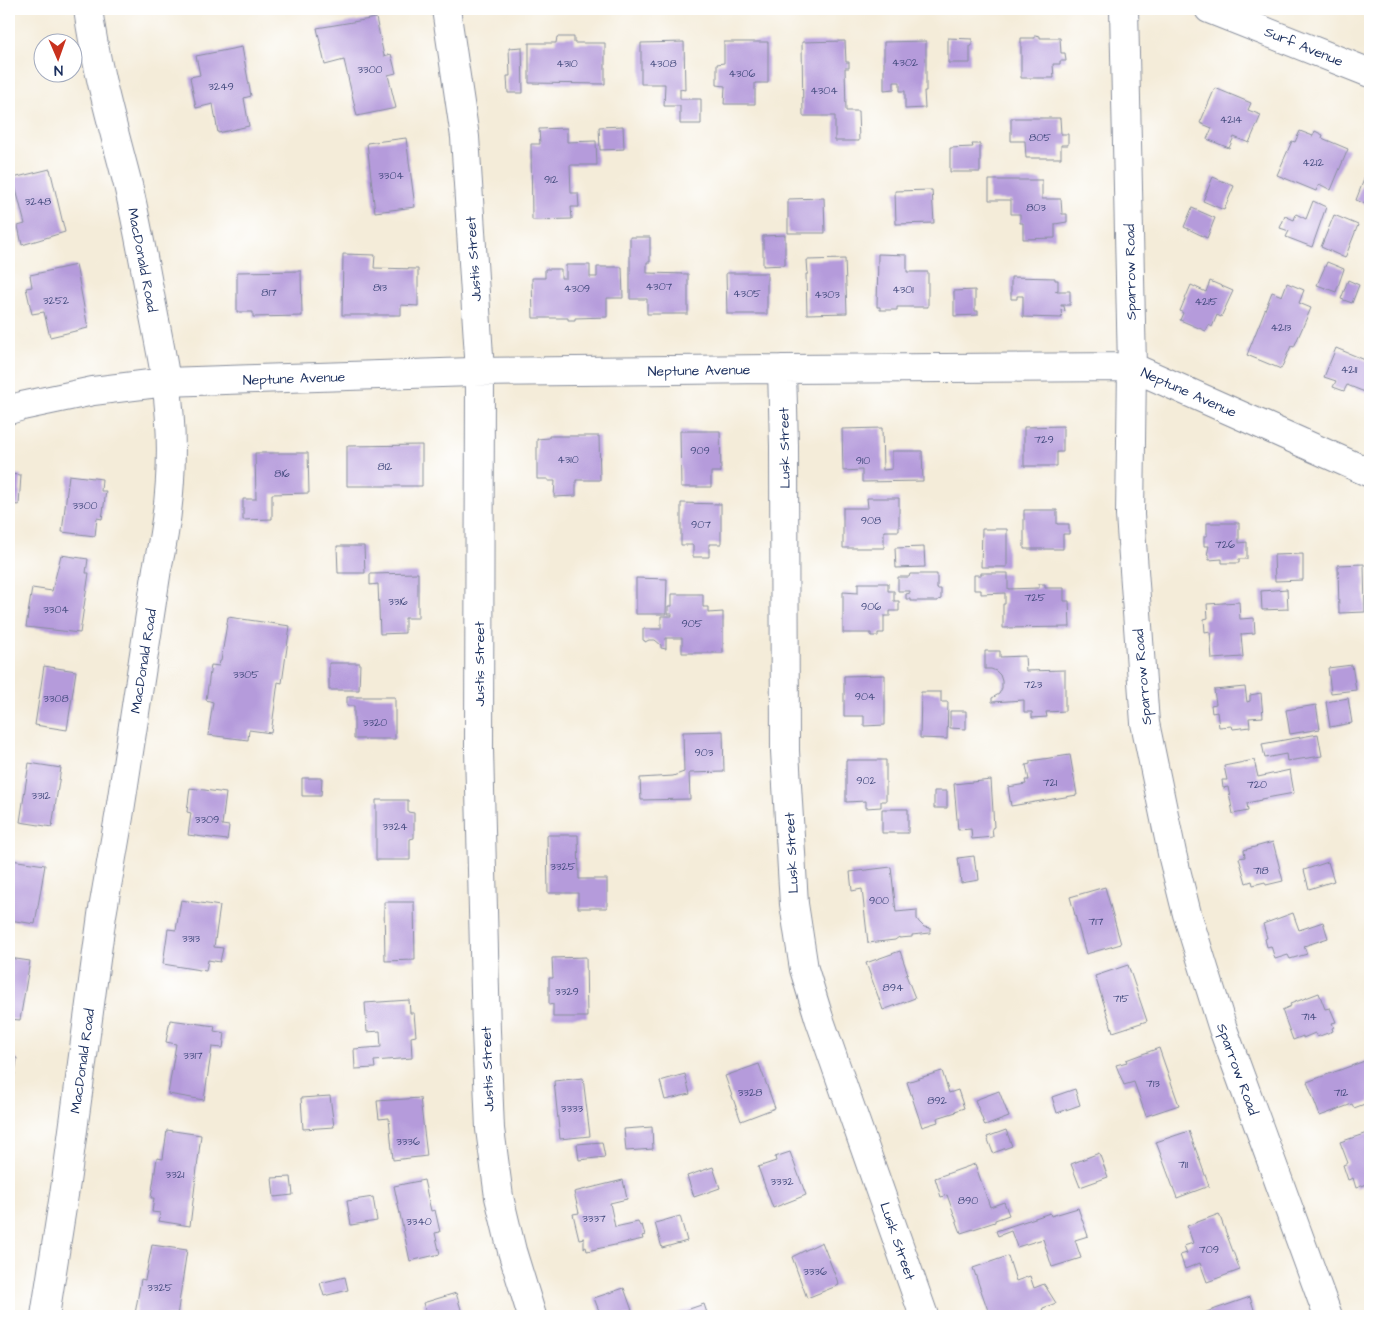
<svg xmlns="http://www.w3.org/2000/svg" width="1379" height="1325" viewBox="0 0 1379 1325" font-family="'Architects Daughter',sans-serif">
  <rect width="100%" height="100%" fill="#fff"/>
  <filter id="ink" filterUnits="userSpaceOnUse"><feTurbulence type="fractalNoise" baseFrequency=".02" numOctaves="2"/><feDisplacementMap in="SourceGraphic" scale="10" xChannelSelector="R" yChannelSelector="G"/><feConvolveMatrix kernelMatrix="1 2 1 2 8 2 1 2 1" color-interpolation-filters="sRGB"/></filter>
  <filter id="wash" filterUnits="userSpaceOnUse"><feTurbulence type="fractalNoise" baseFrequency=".0096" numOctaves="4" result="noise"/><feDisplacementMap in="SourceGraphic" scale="20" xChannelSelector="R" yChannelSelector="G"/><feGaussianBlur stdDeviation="1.12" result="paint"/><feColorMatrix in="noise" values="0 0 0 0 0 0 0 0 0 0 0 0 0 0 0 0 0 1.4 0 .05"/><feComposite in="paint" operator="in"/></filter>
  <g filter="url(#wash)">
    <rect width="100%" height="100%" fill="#f4ecd9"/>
    <g id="blocks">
      <path fill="#b59bdb" d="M376,18L384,56L391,54L396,73L388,75L396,108L357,116L344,60L325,65L317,28Z
        M1035,35L1040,36V38H1060L1061,53H1065L1066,61H1060V64H1053L1054,78H1021V38H1035Z
        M557,37H574V43H605V84L529,83V43H556Z
        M948,38L972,39V46H970V63H948Z
        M845,41L846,62H849V68H845L846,111H858L859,141H835V116H803L802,42Z
        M926,41V91H924L925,108L905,109V91H900V82H894V89L884,90V42Z
        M684,42L685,90L680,89V99H701V124H680V106H664L665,84H641V43Z
        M724,42H768V83H755V104H724L725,86L717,85V64L724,63Z
        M242,47L251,96L244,98L249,126L218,133L213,104L196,108L190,77L200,75L196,56Z
        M522,47L523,93H508L507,76H510L509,48Z
        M1215,88L1251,103L1248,110L1261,115L1249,143L1234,137L1229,148L1207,139L1212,128L1200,123Z
        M1011,118H1060L1061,134H1068V145H1061V158H1026L1025,141H1011Z
        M623,126L624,149L600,150L599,127Z
        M567,128V142L596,141L597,165H570L571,193H578L579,207H571L572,219L532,220L531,144H540L539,129Z
        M1300,131L1313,136L1315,131L1323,135L1322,138L1348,149L1331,190L1319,184L1316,191L1277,175L1292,141L1295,142Z
        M406,138L415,207L375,212L367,143Z
        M972,144H980V172H950V148L973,147Z
        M50,169L65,232L22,245L18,226L25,224L13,178Z
        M1368,169L1370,170V206L1356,200Z
        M1213,177L1234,186L1224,210L1203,201Z
        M989,180H1042V199H1061L1062,214H1067V222L1055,224V238L1023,239V223H1020V214H1011V200H989Z
        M932,190L934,223L896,224L895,191Z
        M824,198L825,233H788V199Z
        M1313,201L1326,207L1312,247L1286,237L1289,231L1280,228L1285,216L1294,220L1296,214L1306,219Z
        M1192,208L1215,218L1207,238L1184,227Z
        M1334,215L1358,225L1345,258L1321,247Z
        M785,235V265L763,266V236Z
        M630,237H650V262H647V273L688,274V314H647V299H630Z
        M343,254L375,255L374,268L418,269V306L401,305V315H342Z
        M878,254L907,255V272H928V307H897V310H880V307H877Z
        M845,259L847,313L807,314L806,274H808L807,260Z
        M1327,262L1344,269L1336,292L1317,285Z
        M76,265L88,328L50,337L44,312L32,314L26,288L32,287L30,275Z
        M566,265H590V277H597V267H622L623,298H607V317L575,318V320H568V318H533L532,278H545V269H561V278H566Z
        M301,271L302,316L253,317V312H237V272Z
        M726,273H767V314H727Z
        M1011,277L1055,278V280H1058V290L1055,291H1070V305H1061V306H1064L1065,311L1061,310L1062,318L1023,317V296H1017V299H1011Z
        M1348,280L1359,285L1352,303L1341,299Z
        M1210,281L1233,291L1221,317L1217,315L1212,327L1209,325L1206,331L1180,320L1183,313L1180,311L1191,285L1206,292Z
        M1287,283L1304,290L1299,303L1311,308L1294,347L1291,346L1281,369L1247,355L1272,292L1282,296Z
        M975,290V311H978V315L954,316V291Z
        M1336,348L1370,362V394L1347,385L1344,391L1333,387L1336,381L1324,377Z
        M1063,426V452H1057V466H1024V427Z
        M882,428L883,470L892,469V451H922L923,481L862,482V470L843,471L842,429Z
        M680,431H720L721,472H711V487H681Z
        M549,436H599L600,480H576V496L554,497L555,481H548V479H537V439L549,438Z
        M422,445V486H347V446Z
        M255,453H308L309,493L272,494V519L243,520V499H256Z
        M9,474L21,475L19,505L9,504Z
        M69,475L102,479L101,491H106L102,519L97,518L95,536L62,532Z
        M867,498H899V531H884V548H843V508H868Z
        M681,503L721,504V544H709V557H693V545H681Z
        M1024,510H1057V524H1069V534H1063V549H1024Z
        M1207,523H1239V543L1247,542V559H1239V563H1222V559L1209,560V555H1207L1209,546H1204V536H1207Z
        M982,529H1007V567H981Z
        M337,546H364L365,573H338Z
        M924,547L925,567L896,568L895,548Z
        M1303,554V580L1275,581L1274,555Z
        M61,555L88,559L86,573H89L80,633L26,627L32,588L52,591Z
        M1364,564L1365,612L1339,613L1338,565Z
        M418,573V618H405V633L380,634L378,584L370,585V574Z
        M981,573H1008V589L1039,588V584H1045V588H1064V601H1069L1070,627L1003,628V604H1005V593L981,594V590H974V575H981Z
        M910,574H937V589H941V599L938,600V601H910V599H906V594L910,593V591H898V577H909Z
        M636,578L667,579L666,614H636Z
        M858,583H888V591H894V601H899V611H890V616H884V633H878V636H871V633H843V592L858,593Z
        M1287,589L1288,609L1262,610L1261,591Z
        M672,594H703V607H708V613L723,612V653H682V638H666V649L661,648V645L655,640H649L645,642V641L643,640V629H661V616H672V614H668V606H672Z
        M1239,602L1240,619L1254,618L1255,633L1241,634L1243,657L1212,659L1210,631L1205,632L1204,619L1208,618L1207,604Z
        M228,617L290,626L282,683L278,682L271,733L249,730L248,740L208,735L213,702L206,700L211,665L219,666L220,661H221Z
        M985,651H1000V657L1025,656L1026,671L1065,670V711L1046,712L1047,717L1032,718V712H1024V700L992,702V698L999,694L1002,688V681L1000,675L996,671L991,669H985Z
        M329,663H360L359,690H329Z
        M1352,665L1356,690L1331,693L1328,668Z
        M44,666L76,671L67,730L35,725Z
        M885,675V725L864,726V716H844V676Z
        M1245,687L1247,702L1250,701V695L1261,693L1263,717L1249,718L1250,727L1233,729L1232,726L1219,727L1217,712L1212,713L1211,705L1216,704L1214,690Z
        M921,692H941V702H948L947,739L920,738Z
        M347,697H395V739H354V706H347Z
        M1348,698L1352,723L1330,727L1326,702Z
        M1316,705L1320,729L1290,734L1286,710Z
        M950,711H966V729L950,728Z
        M723,731L724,772L689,773L690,799L641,800L640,778L673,776L684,772L683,732Z
        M1318,734L1322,756L1287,761L1286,754L1265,758L1262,744Z
        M1070,755L1077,795L1011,806L1008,787L1026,784L1025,780H1029L1026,765L1030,764V761Z
        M846,760H886V801H881V807L866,808V801L846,802Z
        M1254,760L1258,777L1290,770L1294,793L1261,799V800L1247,803L1248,811L1233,814L1228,787L1223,788L1222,780H1227L1224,766Z
        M29,763L61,768L52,827L20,822Z
        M302,778H322L321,796H302Z
        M991,780L994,827L992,828L993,837L972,839L971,829L958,830L954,784Z
        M190,788L226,793L222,825L229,826L227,840L188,835L191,813L187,812Z
        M934,791H947V808H934Z
        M376,800H408V812L414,813V838L410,839V860H376Z
        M882,809H908V833H882Z
        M547,835H578L579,879H607V908H578V893H548Z
        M1273,842L1283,881L1266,885L1265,882L1253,885L1252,881L1246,883L1239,858L1245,857L1244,850Z
        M974,856L976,871H978L979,880L961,883L958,858Z
        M11,860L45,865L35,924L9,920V876Z
        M1328,862L1334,881L1309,889L1304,870Z
        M891,867L896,912L917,910V919L919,922L924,927L930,928V933L912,935V937L899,938V937L895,940L868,943L862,889L852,891L850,872Z
        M1105,887L1121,944L1086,954L1070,897Z
        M181,900L220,906L214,947L223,948L220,962L208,960L206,971L163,964L168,929L176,930Z
        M384,902H414L415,960L385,961Z
        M1293,913L1299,930L1323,922L1328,938L1304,946L1307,954L1290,959L1288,955L1275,959L1271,946L1267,947L1265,939L1267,938L1263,924Z
        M900,951L908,974L906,975L915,998L883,1010L866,963Z
        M586,957L587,1017H553V1004L549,1005V978H553L552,958Z
        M9,958L30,961L20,1020L9,1019Z
        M1128,965L1147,1021L1113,1032L1095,976Z
        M1319,993L1325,1009L1330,1008L1336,1022L1332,1023L1334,1027L1332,1028L1333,1031L1317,1037L1315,1033L1303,1038V1036L1293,1040L1282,1010L1291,1006L1290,1004Z
        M409,1000L410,1013H414L416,1036L411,1037L412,1058L374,1061L375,1068L355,1069L354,1049L381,1047L380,1031L367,1032L365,1003Z
        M170,1020L215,1026L214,1031L225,1033L223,1048L212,1047L204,1100L168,1094L176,1044L166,1042Z
        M1159,1048L1179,1105L1146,1116L1134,1082L1124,1085L1116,1065L1127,1062L1126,1060Z
        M9,1057L17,1058L10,1108H9Z
        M1370,1059V1102L1354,1108L1352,1104L1320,1116L1307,1082Z
        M759,1064L775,1108L741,1121L725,1076Z
        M942,1071L949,1093L958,1090L964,1108L955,1111L956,1112L937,1118L938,1122L922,1127L907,1082Z
        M685,1074L690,1094L665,1100L660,1081Z
        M583,1078L590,1136L560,1139L554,1081Z
        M1075,1089L1080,1105L1057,1113L1052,1097Z
        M999,1091L1009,1117L985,1126L975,1100Z
        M330,1096L334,1127L303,1129L301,1098Z
        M420,1098L427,1156L393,1160L389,1118L379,1119L377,1101Z
        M652,1127L653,1149L626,1151L624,1129Z
        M167,1130L201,1135L190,1226L159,1221L160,1213L152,1212L154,1198H151L157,1158L163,1159Z
        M1006,1130L1012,1146L993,1153L987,1137Z
        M1189,1131L1209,1186L1177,1198L1156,1142Z
        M1370,1132V1183L1356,1188L1353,1178L1348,1180L1343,1165L1348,1163L1340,1142Z
        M602,1142L605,1157L579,1160L577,1144Z
        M790,1152L806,1195L773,1208L758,1167L776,1161L775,1157Z
        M1099,1153L1108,1177L1080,1187L1071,1164Z
        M975,1164L990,1207L1004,1202L1009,1215L995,1220V1222L961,1233L947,1195L941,1197L935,1178Z
        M713,1167L720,1188L694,1197L687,1176Z
        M291,1177L293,1195L274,1197L272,1178Z
        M424,1180L431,1211L435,1210L440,1232L435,1233L440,1254L410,1261L394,1186Z
        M623,1180L627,1199L610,1203L615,1227L638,1222L640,1226L642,1225L645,1235L642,1236L643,1239L587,1251L586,1247L584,1248V1238L579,1239L573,1214L579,1213L574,1192Z
        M373,1197L377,1221L351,1225L347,1201Z
        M1078,1208L1088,1236L1075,1240L1081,1258L1052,1267L1043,1239L1017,1247L1011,1231L998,1236L996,1231L1050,1213L1051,1216Z
        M1219,1214L1240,1270L1207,1282L1200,1263L1185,1269L1180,1255L1187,1253L1184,1246L1193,1243L1187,1226Z
        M680,1216L687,1241L662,1248L655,1223Z
        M822,1242L839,1285L807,1298L792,1257Z
        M152,1245L187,1250L177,1316H139L140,1314H135L141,1279L145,1280Z
        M1008,1256L1016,1281L1030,1276L1034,1288L1044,1284L1056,1303L1043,1308L1042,1311L1027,1316L1025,1315L1020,1316H990L973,1268Z
        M345,1277L348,1290L324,1296L320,1283Z
        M624,1288L634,1316H601L594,1298Z
        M456,1293L463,1316H427L423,1303Z
        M1250,1297L1256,1316H1201V1314Z
        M704,1304L708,1316H676L675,1314Z"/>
    </g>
  </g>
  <g filter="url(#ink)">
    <use href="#blocks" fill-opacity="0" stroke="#888e9c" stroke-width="1"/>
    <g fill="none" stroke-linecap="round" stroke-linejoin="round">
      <defs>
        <path id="minor" d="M446,9L465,137L480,372L479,749L486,1031L490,1129L499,1197L512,1251L532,1316
          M1124,9L1132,367L1130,515L1145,723L1173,858L1187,914L1223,1029L1328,1316
          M1209,9L1370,73
          M782,369L784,446L785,751L794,904L804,969L819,1018L924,1316
          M9,410L22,406L93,391L166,382L472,372L782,369L1132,367L1370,473
          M45,1316L66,1182L102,915L119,817L157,569C171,508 175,444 166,382C162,355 156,327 151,300C144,262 137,223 128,185C113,127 96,68 88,9"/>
      </defs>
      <use href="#minor" stroke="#888e9c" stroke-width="30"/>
      <use href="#minor" stroke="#fff" stroke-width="28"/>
    </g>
  </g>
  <g text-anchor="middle" stroke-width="4" stroke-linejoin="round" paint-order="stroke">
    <g font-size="11" fill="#424a7d">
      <text x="905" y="66">4302</text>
      <text x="567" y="67">4310</text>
      <text x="663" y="67">4308</text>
      <text x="370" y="73">3300</text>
      <text x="742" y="77">4306</text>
      <text x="221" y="90">3249</text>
      <text x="824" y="94">4304</text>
      <text x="1231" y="123">4214</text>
      <text x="1040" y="141">805</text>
      <text x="1313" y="166">4212</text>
      <text x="391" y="179">3304</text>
      <text x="551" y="183">912</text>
      <text x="38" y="205">3248</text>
      <text x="1036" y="211">803</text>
      <text x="659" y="290">4307</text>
      <text x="380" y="291">813</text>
      <text x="577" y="292">4309</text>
      <text x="903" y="293">4301</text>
      <text x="269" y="296">817</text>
      <text x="747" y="297">4305</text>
      <text x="827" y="298">4303</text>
      <text x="56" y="304">3252</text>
      <text x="1206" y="305">4215</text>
      <text x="1281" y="331">4213</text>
      <text x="1349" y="373">4211</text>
      <text x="1044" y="443">729</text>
      <text x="700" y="454">909</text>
      <text x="568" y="463">4310</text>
      <text x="863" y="464">910</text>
      <text x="385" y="470">812</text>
      <text x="282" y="477">816</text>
      <text x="85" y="509">3300</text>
      <text x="871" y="524">908</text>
      <text x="701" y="528">907</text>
      <text x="1225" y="548">726</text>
      <text x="1035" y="601">725</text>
      <text x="398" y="605">3316</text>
      <text x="871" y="610">906</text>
      <text x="56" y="613">3304</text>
      <text x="692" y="627">905</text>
      <text x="246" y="678">3305</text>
      <text x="1033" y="688">723</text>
      <text x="865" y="700">904</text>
      <text x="56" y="702">3308</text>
      <text x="375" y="726">3320</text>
      <text x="704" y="756">903</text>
      <text x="866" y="784">902</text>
      <text x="1050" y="786">721</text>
      <text x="1257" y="788">720</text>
      <text x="41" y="799">3312</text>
      <text x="207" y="823">3309</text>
      <text x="395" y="830">3324</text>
      <text x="563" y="870">3325</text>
      <text x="1261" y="874">718</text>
      <text x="879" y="904">900</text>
      <text x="1096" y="925">717</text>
      <text x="191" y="942">3313</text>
      <text x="893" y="991">894</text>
      <text x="567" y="995">3329</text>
      <text x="1121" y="1002">715</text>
      <text x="1309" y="1020">714</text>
      <text x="193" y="1059">3317</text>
      <text x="1153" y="1087">713</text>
      <text x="750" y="1096">3328</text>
      <text x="1341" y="1096">712</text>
      <text x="937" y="1104">892</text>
      <text x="572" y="1112">3333</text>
      <text x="408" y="1145">3336</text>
      <text x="1183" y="1168">711</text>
      <text x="175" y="1178">3321</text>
      <text x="782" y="1185">3332</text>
      <text x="968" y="1204">890</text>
      <text x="594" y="1222">3337</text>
      <text x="419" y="1225">3340</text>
      <text x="1209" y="1253">709</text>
      <text x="815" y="1275">3336</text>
      <text x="160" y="1291">3325</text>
    </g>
    <g font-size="14" fill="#1b2f5e" stroke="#fff">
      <text transform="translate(1304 46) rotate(22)" y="5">Surf Avenue</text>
      <text transform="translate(473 259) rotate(-94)" y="5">Justis Street</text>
      <text transform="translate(143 260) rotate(79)" y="5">MacDonald Road</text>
      <text transform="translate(1130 272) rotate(-91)" y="5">Sparrow Road</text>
      <text transform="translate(699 370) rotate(-1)" y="5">Neptune Avenue</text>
      <text transform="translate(294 378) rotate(-2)" y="5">Neptune Avenue</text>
      <text transform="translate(1189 392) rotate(24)" y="5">Neptune Avenue</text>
      <text transform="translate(784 448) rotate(-91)" y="5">Lusk Street</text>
      <text transform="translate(143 661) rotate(-81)" y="5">MacDonald Road</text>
      <text transform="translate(479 664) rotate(-90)" y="5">Justis Street</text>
      <text transform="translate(1142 677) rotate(-95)" y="5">Sparrow Road</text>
      <text transform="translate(791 853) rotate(-93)" y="5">Lusk Street</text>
      <text transform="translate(82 1061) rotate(-82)" y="5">MacDonald Road</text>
      <text transform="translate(487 1069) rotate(-92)" y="5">Justis Street</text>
      <text transform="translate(1238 1069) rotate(70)" y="5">Sparrow Road</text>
      <text transform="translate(898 1241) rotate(71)" y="5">Lusk Street</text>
    </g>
  </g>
  <rect width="1379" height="1325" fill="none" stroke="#fff" stroke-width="30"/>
  <g transform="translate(58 58) rotate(178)"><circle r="24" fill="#ffffff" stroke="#a4acbf"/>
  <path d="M0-4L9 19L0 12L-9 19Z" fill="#c8321e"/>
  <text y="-8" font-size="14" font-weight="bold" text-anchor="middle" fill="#1b2f5e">N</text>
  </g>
</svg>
